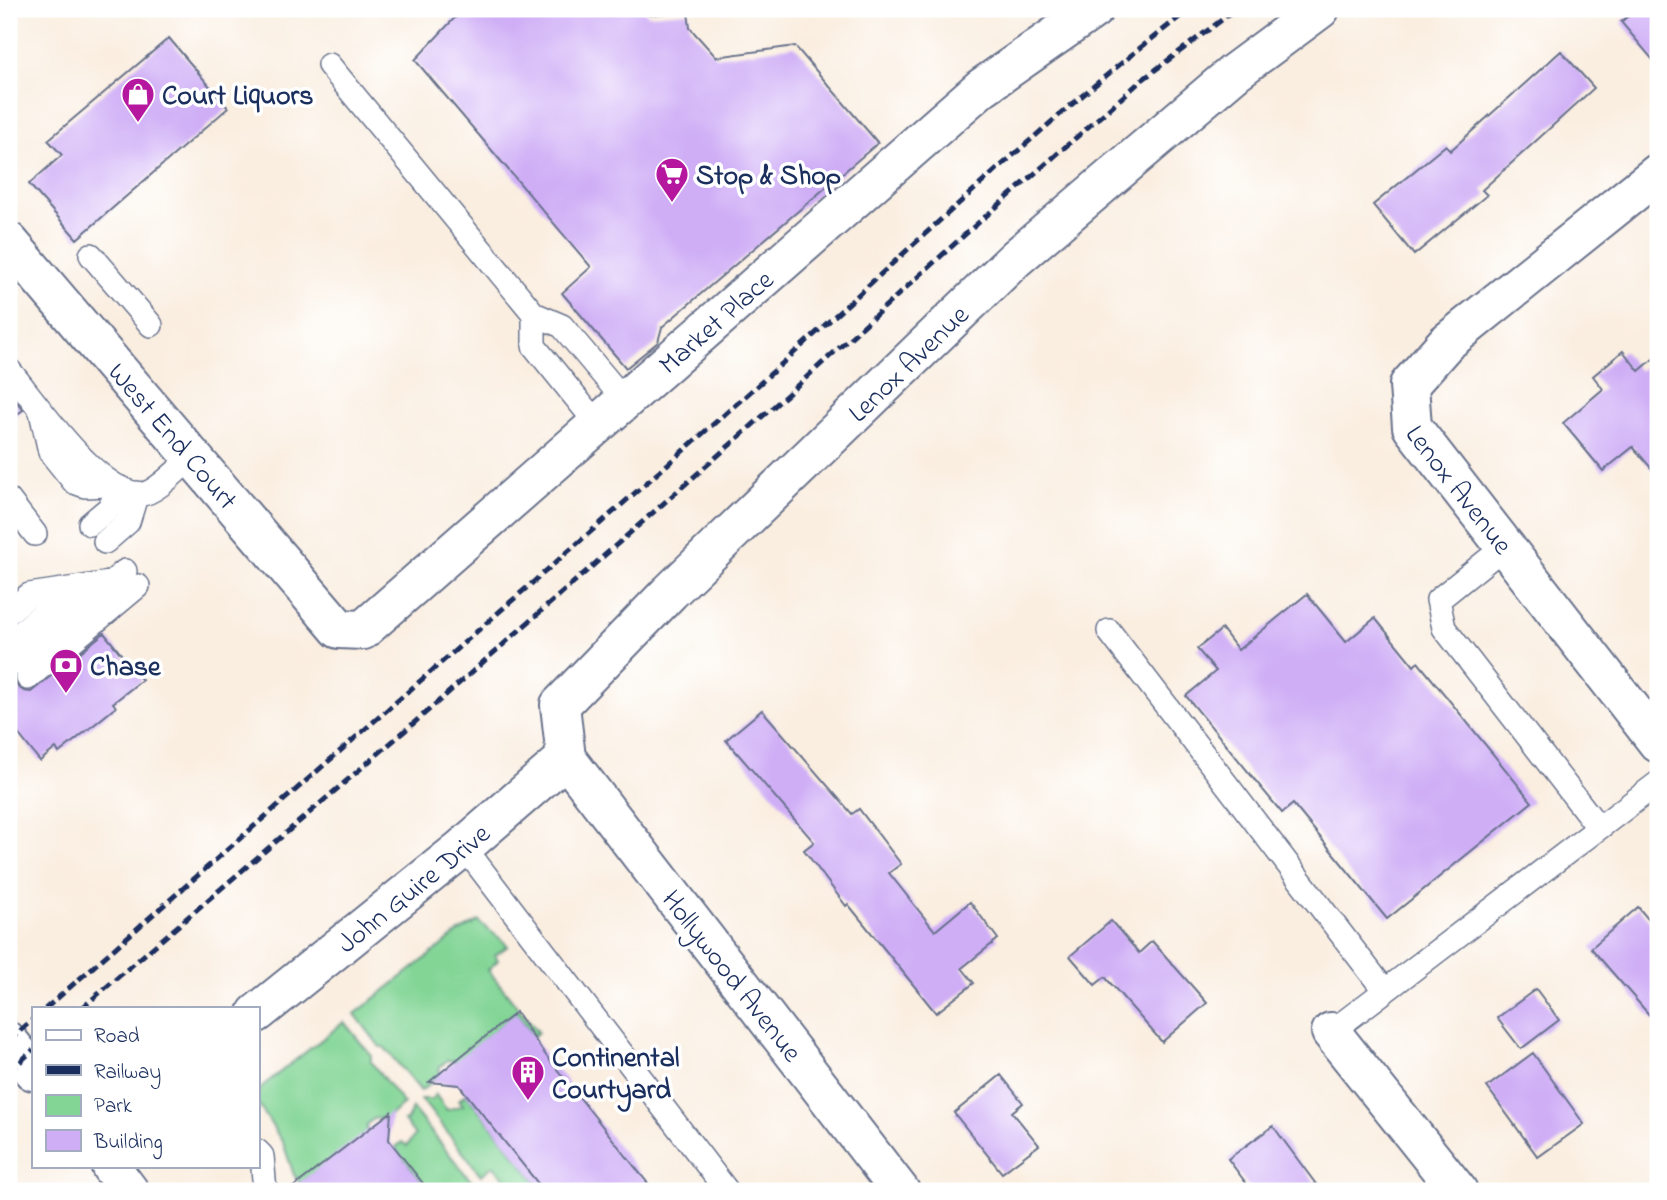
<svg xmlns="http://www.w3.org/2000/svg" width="1667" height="1200" viewBox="0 0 1667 1200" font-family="'Indie Flower',sans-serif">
  <rect width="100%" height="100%" fill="#fff"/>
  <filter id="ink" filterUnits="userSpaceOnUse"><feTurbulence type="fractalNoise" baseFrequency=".0143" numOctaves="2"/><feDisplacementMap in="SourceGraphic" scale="14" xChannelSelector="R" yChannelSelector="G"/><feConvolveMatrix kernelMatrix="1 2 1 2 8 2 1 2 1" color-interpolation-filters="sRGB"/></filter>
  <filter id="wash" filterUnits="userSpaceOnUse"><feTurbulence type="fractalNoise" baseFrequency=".00686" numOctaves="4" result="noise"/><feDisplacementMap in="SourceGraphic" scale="28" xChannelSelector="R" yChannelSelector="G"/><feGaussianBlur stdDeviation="1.57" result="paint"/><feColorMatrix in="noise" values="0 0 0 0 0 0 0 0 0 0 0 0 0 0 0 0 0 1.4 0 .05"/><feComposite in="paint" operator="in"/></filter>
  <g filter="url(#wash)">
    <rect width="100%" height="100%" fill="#faeee0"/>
    <path fill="#83d596" stroke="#4f827a" stroke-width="2" d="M479,921C487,931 499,935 508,946L495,955L498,960L488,970L538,1032L534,1036L516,1013L457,1061L447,1060L440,1067L439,1076L421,1091L384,1047H380L355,1014L459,932Z
      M344,1022L371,1055V1062L404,1104L385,1119L375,1118L367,1124V1134L305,1179L315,1191H306L294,1175L283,1143L257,1102V1094L265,1084Z
      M435,1094L447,1110L463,1105L459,1100L466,1094L544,1191H518L493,1166L481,1175L421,1099H432Z
      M412,1108L472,1182L460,1191H429L395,1148L402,1142L407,1146L415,1135L404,1121L408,1119Z"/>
    <g id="blocks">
      <path fill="#cfaef6" d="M463,9H642L648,15L688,12L690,28L716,57L795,46L878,143L662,327L658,342L626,368L562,293L591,267L415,60Z
        M1637,9H1658V66L1621,22Z
        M169,38L228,108L77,239L29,184L62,155L48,140Z
        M1561,51L1594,88L1482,190L1487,195L1414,255L1373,205L1446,145L1450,151Z
        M1623,351L1639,371L1658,355V476L1633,447L1603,471L1563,423L1603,389L1593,376Z
        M9,392L23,410L9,420Z
        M1307,594L1346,642L1375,618L1414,666L1418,662L1532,802L1387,919L1293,804L1282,813L1186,696L1216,671L1197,649L1222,629L1238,650Z
        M104,633L142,680L113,703L116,707L59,753L56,748L40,761L9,722V675L14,677L18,687L24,691L31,692Z
        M762,710L852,814L859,809L901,864L889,873L935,931L970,902L998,939L962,968L974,983L936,1013L848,904L846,906L804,850L814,842L726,740Z
        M1638,907L1658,931V1025L1591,948Z
        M1111,921L1139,953L1152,941L1207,1003L1162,1042L1105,977L1095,985L1070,956Z
        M1536,989L1559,1020L1521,1049L1497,1018Z
        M516,1012L544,1053L654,1191H544L459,1085L429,1082Z
        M1533,1053L1584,1124L1538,1157L1487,1087Z
        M1001,1075L1023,1103L1012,1112L1039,1145L1002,1173L954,1113Z
        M391,1112L389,1140L429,1191H288Z
        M1273,1126L1321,1191H1252L1228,1159Z"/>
    </g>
  </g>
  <g filter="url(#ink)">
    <use href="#blocks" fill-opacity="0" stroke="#69728c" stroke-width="2"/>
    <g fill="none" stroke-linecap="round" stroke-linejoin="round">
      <defs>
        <path id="lane" d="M329,65L534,314L562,326L625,401
          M91,255L151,325
          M534,314V346L598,425
          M9,370C37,403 96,492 140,494C155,495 181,466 192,457
          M41,412L50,452L74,482L85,486L107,485L121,488L109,508L90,524
          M9,500L35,534
          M105,542L128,522L137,493
          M1504,547L1438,600L1444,628L1598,827
          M9,612L29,595L110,583
          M1109,631L1385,991
          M9,643L71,589
          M16,663L125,571
          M28,678L138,586
          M464,847L727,1191
          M1331,1032L1658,783
          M257,1151L262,1156L265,1191"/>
        <g id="street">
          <path id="s1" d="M1658,173L1446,343L1409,385L1412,427L1658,743"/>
          <path id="s2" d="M9,242L339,629L363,630L981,88L1094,9"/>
          <path d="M1331,1032L1458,1191"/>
          <path id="s3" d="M900,1191L566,758L560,705L670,592L1015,259L1235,72L1320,9"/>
        </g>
        <g id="secondary">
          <path id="s4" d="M257,1013L461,849L566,758"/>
          <path d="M9,1042L33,1071"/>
          <path d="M111,1167L129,1191"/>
        </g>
      </defs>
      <use href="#lane" stroke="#69728c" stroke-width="26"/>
      <use href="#street" stroke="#69728c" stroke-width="42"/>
      <use href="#secondary" stroke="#69728c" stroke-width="42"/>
      <use href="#lane" stroke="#fff" stroke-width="23"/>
      <use href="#street" stroke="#fff" stroke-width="38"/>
      <use href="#secondary" stroke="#fff" stroke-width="38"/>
      <path stroke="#1b2f5e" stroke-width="5" stroke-dasharray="10 5" stroke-linecap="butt" d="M45,1009C283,801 521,593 758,385C901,258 1038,125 1190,9
        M81,1009L415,722L789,393L970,230L1142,80L1236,9
        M9,1041L33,1019
        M9,1072L33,1050"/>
    </g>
  </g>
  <defs>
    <symbol id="shop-pin" viewBox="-11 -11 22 30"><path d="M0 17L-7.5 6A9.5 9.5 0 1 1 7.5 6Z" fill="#b5179e" stroke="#fff"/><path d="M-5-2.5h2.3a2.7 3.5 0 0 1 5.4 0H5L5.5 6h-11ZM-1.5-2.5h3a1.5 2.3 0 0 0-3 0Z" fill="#fff"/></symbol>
    <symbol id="supermarket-pin" viewBox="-11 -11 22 30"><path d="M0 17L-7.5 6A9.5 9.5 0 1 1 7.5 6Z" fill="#b5179e" stroke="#fff"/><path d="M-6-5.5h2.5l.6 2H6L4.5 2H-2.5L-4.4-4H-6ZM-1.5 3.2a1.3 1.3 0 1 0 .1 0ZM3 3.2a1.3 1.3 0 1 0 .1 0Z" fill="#fff"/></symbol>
    <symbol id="bank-pin" viewBox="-11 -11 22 30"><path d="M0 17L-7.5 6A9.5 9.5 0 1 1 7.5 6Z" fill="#b5179e" stroke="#fff"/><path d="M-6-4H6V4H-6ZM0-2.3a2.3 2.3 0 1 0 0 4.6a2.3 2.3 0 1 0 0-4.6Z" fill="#fff"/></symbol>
    <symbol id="building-pin" viewBox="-11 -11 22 30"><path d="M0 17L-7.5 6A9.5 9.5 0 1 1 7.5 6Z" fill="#b5179e" stroke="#fff"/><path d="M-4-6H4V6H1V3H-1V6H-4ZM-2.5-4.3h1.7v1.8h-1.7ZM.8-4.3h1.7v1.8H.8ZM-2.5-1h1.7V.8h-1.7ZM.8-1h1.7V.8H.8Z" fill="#fff"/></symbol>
  </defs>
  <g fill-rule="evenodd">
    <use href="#shop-pin" x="119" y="75" width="38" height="52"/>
    <use href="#supermarket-pin" x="653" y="155" width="38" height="52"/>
    <use href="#bank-pin" x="47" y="646" width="38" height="52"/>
    <use href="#building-pin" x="509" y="1053" width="38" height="52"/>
  </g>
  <g text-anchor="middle" stroke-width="7" stroke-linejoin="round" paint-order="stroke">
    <g font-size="28" font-weight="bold" fill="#1b2f5e" stroke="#fff" text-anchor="start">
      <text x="162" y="104">Court Liquors</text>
      <text x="696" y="184">Stop &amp; Shop</text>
      <text x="90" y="675">Chase</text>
      <text x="552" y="1066">Continental<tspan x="552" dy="32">Courtyard</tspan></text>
    </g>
    <g font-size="28" fill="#1b2f5e" stroke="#fff">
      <text dy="10" stroke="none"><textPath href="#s2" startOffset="1001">Market Place</textPath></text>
      <text dy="10" stroke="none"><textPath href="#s3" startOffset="1088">Lenox Avenue</textPath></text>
      <text dy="10" stroke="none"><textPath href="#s2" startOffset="254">West End Court</textPath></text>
      <text dy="10" stroke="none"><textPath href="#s1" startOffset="448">Lenox Avenue</textPath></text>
      <text dy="10" stroke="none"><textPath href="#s4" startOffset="200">John Guire Drive</textPath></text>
      <text transform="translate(733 975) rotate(52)" y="10">Hollywood Avenue</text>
    </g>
  </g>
  <rect width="1667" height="1200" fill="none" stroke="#fff" stroke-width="35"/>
  <rect x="32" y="1007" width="228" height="161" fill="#ffffff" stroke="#a4acbf" stroke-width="2"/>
  <rect x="46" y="1030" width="35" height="10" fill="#ffffff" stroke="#a4acbf" stroke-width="2"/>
  <text x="94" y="1042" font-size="21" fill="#1b2f5e">Road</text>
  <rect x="46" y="1065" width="35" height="10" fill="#1b2f5e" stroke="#a4acbf" stroke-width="2"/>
  <text x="94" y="1078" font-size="21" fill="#1b2f5e">Railway</text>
  <rect x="46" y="1095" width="35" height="21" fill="#83d596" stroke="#a4acbf" stroke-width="2"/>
  <text x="94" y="1112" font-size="21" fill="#1b2f5e">Park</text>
  <rect x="46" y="1130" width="35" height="21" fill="#cfaef6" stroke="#a4acbf" stroke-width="2"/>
  <text x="94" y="1148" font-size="21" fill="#1b2f5e">Building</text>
</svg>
